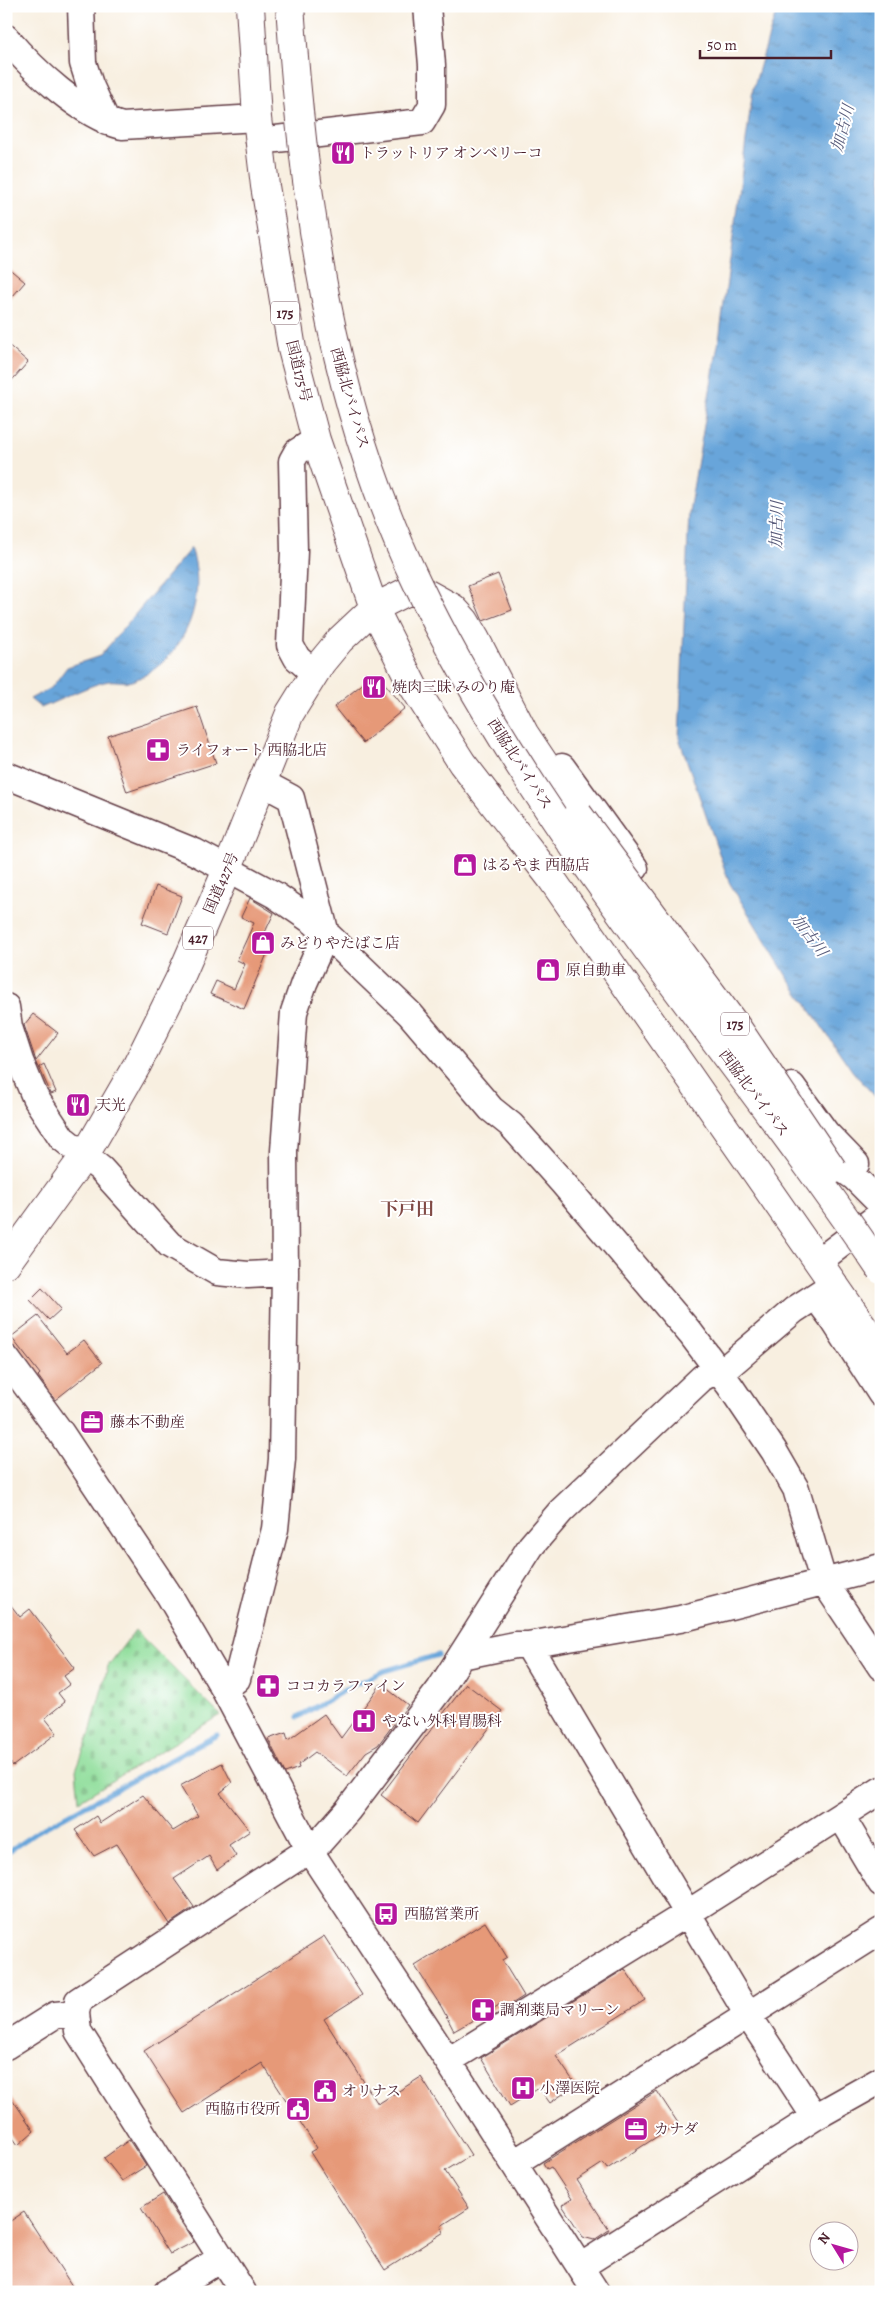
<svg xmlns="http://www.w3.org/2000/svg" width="887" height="2298" viewBox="0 0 887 2298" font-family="Alegreya,'Noto Serif JP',serif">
  <defs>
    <pattern id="cemetery-stones" width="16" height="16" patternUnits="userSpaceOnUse" patternTransform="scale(1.25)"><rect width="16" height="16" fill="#91de9c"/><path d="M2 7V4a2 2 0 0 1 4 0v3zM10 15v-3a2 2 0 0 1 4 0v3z" fill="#7fbe87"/></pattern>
    <pattern id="water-ripples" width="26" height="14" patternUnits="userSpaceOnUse" patternTransform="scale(1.25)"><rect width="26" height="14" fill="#68a5da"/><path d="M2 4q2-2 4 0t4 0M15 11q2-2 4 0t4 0" fill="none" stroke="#5886b1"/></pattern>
  </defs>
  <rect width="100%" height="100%" fill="#fff"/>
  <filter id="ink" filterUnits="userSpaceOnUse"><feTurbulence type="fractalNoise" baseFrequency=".02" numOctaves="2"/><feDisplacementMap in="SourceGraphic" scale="10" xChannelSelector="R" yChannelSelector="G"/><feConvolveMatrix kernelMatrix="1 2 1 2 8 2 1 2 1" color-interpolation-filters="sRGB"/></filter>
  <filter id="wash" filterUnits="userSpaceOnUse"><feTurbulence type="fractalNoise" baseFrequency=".0096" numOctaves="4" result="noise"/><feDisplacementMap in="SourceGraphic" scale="20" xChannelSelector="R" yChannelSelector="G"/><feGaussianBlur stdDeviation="1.12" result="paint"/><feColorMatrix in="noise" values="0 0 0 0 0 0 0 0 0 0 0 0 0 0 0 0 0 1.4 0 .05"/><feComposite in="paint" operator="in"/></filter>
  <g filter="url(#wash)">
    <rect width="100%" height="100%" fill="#f8efe0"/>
    <path fill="url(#cemetery-stones)" stroke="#6e7e64" d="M135,1630L220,1715L79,1801L76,1770L90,1733L108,1666Z"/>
    <path fill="url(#water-ripples)" stroke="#596282" d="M778,6H881V1103L853,1072L786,975L729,882L679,738L689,512L720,333L753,89Z
      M191,548C209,599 184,662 132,681C125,683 116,680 109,681C93,683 58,701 41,708L30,699L52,687L67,667L100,656Z"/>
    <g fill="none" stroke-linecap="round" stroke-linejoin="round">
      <path stroke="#68a5da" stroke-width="5" d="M298,1717L352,1686L384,1671L438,1655
        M6,1853L40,1830L217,1735"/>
    </g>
    <g id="blocks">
      <path fill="#e69978" d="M6,266L25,282L6,304Z
        M6,343L28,362L6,387Z
        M498,574L512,610L483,621L468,586Z
        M376,673L405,708L363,743L334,707Z
        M197,707L216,763L127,792L108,736Z
        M156,886L182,896L168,933L142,923Z
        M250,898L274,913L259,945L269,949L244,1009L210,994L216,981L234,989L245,964L237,960L254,923L241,917Z
        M33,1014L58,1033L36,1061L24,1025Z
        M44,1064L56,1092L51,1094L39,1067Z
        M42,1288L61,1309L49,1320L30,1300Z
        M38,1316L67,1353L84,1340L102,1363L55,1400L38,1376L40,1374L11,1337Z
        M6,1599L20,1617L30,1609L75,1668L64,1676L70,1684L58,1693L65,1702L45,1718L57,1733L13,1766L6,1757Z
        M381,1684L408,1705L378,1745L366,1752L347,1776L315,1752L298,1765L299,1768L285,1773L268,1739L286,1733L288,1740L324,1714L341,1738Z
        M466,1684L502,1711L418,1823L381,1795Z
        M222,1763L232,1783L220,1793L250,1831L229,1845L236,1856L217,1870L209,1856L174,1879L194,1907L169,1924L117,1844L94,1856L75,1830L96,1816L100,1823L143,1795L173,1831L198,1816L180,1786Z
        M485,1922L507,1957L502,1960L524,1996L504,2009L501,2004L454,2031L442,2008L415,1966Z
        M324,1936L362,1995L324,2019L378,2104L421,2077L471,2155L445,2171L469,2208L441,2226L444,2232L385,2270L310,2152L317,2148L262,2063L184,2113L144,2051Z
        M625,1969L645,2000L556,2056L576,2085L550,2103L539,2088L510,2106L481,2058Z
        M6,2090L34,2131L18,2145L6,2128Z
        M657,2091L678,2123L607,2169L603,2163L577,2180L609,2230L594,2240L583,2237L562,2205L572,2199L551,2167L547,2169L543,2163Z
        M129,2140L146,2166L122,2181L104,2158Z
        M163,2194L194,2242L170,2254L141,2208Z
        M24,2212L76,2292H6V2224Z"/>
    </g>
  </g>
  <g filter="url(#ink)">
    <use href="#blocks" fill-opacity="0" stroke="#643e46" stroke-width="1"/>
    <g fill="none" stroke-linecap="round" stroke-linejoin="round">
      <defs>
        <path id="minor" d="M81,6L83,63L90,85L107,122
          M6,38C33,70 81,115 122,126L257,118
          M259,141L422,122L432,105V65L427,6
          M314,673L297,658L290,645L294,551L292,461L297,452L316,440
          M562,767L635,868
          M6,775L195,852L275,895L314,922L410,1014L491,1109L511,1125L563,1183L691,1334L730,1386L774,1451L796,1489L823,1580L881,1667
          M6,1007L9,1027L20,1061L35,1097L62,1138L101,1169L170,1245L217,1272L248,1275L285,1273
          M792,1086L826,1133L856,1164
          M817,1151L854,1177L881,1204
          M819,1261L881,1214
          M816,1297L834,1321L881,1394
          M6,1358L61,1433L169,1595L224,1689L310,1851L448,2061L596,2292
          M528,1645L748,2015L815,2117
          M461,1656L515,1645H528L680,1619L881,1567
          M224,1689L237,1679L275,1529L282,1459L285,1273L284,1151L294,1012L304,983L326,934L291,798L261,782
          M841,1816L881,1883
          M6,2046L55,2015L76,2013
          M448,2061L688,1913L881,1790
          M514,2163L881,1931
          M580,2267L815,2117L881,2080
          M167,2292L221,2258
          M243,2292L78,2031L76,2013L78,2001L318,1844L348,1810L440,1689L531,1546L561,1511L702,1378L718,1369H725L794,1310L834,1284"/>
        <path id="highway" d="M250,6L257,118L265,186L292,349L316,440L374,608L413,686L462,763L551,878L881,1352
          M6,1264L85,1155L137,1065L180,978L227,870L290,713L321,663L340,640L374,608L406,592H424L453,608L465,621L475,638L524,733L578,814"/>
      </defs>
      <use href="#minor" stroke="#643e46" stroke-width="29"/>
      <use href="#highway" stroke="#643e46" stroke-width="30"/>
      <use href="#minor" stroke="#fff" stroke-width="26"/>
      <use href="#highway" stroke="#fff" stroke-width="28"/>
      <defs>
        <path id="highway-bridge" d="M290,6C304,203 330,403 417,583C537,833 727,1041 881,1270
          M578,814L736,1026L833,1170"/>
      </defs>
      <use href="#highway-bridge" stroke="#643e46" stroke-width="30" stroke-linecap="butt"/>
      <use href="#highway-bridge" stroke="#fff" stroke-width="28"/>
    </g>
  </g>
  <defs>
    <symbol id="restaurant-square" viewBox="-11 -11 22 22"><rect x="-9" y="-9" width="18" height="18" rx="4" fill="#b5179e" stroke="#fff"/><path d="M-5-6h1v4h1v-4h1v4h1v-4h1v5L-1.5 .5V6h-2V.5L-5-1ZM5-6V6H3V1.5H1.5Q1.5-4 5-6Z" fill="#fff"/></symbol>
    <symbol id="pharmacy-square" viewBox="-11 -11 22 22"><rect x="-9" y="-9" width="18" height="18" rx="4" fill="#b5179e" stroke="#fff"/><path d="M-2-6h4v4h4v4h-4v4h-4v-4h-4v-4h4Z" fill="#fff"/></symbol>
    <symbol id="shop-square" viewBox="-11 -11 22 22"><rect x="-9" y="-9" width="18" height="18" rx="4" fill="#b5179e" stroke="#fff"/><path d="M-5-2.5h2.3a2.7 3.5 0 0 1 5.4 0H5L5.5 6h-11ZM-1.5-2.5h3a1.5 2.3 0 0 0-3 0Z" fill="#fff"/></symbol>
    <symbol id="office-square" viewBox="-11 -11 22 22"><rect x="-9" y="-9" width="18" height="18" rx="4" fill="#b5179e" stroke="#fff"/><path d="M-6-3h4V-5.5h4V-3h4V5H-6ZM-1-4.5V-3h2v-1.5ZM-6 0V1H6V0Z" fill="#fff"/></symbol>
    <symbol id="hospital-square" viewBox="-11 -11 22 22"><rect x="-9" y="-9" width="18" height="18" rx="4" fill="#b5179e" stroke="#fff"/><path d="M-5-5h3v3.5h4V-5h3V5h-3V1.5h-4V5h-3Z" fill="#fff"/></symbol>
    <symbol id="bus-square" viewBox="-11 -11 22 22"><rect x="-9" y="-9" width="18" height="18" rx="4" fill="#b5179e" stroke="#fff"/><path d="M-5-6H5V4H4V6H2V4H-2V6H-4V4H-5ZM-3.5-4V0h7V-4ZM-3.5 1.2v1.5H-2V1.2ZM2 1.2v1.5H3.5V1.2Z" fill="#fff"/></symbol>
    <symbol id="civic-square" viewBox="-11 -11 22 22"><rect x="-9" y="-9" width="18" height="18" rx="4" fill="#b5179e" stroke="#fff"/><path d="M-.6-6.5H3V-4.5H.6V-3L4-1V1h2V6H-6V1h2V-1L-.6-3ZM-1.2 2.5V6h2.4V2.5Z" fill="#fff"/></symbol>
  </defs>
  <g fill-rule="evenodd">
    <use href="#restaurant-square" x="329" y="139" width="28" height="28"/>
    <use href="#restaurant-square" x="360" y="673" width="28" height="28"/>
    <use href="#pharmacy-square" x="144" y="736" width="28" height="28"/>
    <use href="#shop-square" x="451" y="851" width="28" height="28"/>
    <use href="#shop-square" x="249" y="929" width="28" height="28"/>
    <use href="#shop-square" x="534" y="956" width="28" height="28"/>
    <use href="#restaurant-square" x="64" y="1091" width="28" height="28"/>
    <use href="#office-square" x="78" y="1408" width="28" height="28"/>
    <use href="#pharmacy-square" x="254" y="1672" width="28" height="28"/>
    <use href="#hospital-square" x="350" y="1707" width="28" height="28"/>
    <use href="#bus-square" x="372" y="1900" width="28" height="28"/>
    <use href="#pharmacy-square" x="469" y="1996" width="28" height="28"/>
    <use href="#hospital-square" x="509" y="2074" width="28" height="28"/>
    <use href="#civic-square" x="311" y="2077" width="28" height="28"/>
    <use href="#civic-square" x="284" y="2095" width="28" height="28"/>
    <use href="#office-square" x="622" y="2115" width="28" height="28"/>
  </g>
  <g text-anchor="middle" stroke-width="4" stroke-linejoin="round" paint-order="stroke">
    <g fill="#fff" stroke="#80626b" stroke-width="1">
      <rect x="271" y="301.5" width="28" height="23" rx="4"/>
      <rect x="183" y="926.5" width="30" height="23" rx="4"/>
      <rect x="721" y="1012.5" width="28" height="23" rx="4"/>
    </g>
    <g font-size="14" font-weight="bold" fill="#4a1f2b">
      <text x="285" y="318">175</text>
      <text x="198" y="943">427</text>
      <text x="735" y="1029">175</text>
    </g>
    <g font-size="15" fill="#4a1f2b" stroke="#fff" text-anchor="start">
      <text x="360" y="158">トラットリア オンベリーコ</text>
      <text x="392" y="692">焼肉三昧 みのり庵</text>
      <text x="176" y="755">ライフォート 西脇北店</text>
      <text x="482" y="870">はるやま 西脇店</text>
      <text x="280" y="948">みどりやたばこ店</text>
      <text x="566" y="975">原自動車</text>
      <text x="96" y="1110">天光</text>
      <text x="110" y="1427">藤本不動産</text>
      <text x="286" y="1691">ココカラファイン</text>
      <text x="382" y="1726">やない外科胃腸科</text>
      <text x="404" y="1919">西脇営業所</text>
      <text x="500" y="2015">調剤薬局マリーン</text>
      <text x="540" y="2093">小澤医院</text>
      <text x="342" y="2096">オリナス</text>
      <text x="280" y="2114" text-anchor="end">西脇市役所</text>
      <text x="654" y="2134">カナダ</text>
    </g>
    <g font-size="15" fill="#4a1f2b" stroke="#fff">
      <text transform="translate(299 371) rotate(76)" y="5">国道175号</text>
      <text transform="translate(350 398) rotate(74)" y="5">西脇北バイパス</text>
      <text transform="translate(520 764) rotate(57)" y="5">西脇北バイパス</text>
      <text transform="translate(221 883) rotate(-67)" y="5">国道427号</text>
      <text transform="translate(754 1093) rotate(53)" y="5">西脇北バイパス</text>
    </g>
    <g font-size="16" font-style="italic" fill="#585b7a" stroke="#fff">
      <text transform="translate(842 128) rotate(-75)" y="6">加古川</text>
      <text transform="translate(776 525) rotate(-89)" y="6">加古川</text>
      <text transform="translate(810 935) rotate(53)" y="6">加古川</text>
    </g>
    <g font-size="18" font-weight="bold" fill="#814a46" stroke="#fff">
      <text x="407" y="1215">下戸田</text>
    </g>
  </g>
  <rect width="887" height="2298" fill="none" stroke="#fff" stroke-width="25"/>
  <g transform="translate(834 2246) rotate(307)"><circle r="24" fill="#ffffff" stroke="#b7a5aa"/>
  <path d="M0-4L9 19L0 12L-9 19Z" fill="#b5179e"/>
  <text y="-8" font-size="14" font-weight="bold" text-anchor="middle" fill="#4a1f2b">N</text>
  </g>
  <path d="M700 50v8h131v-8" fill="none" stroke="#4a1f2b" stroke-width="2.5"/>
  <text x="707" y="50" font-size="15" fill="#4a1f2b" stroke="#ffffff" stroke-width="4" paint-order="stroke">50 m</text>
</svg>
